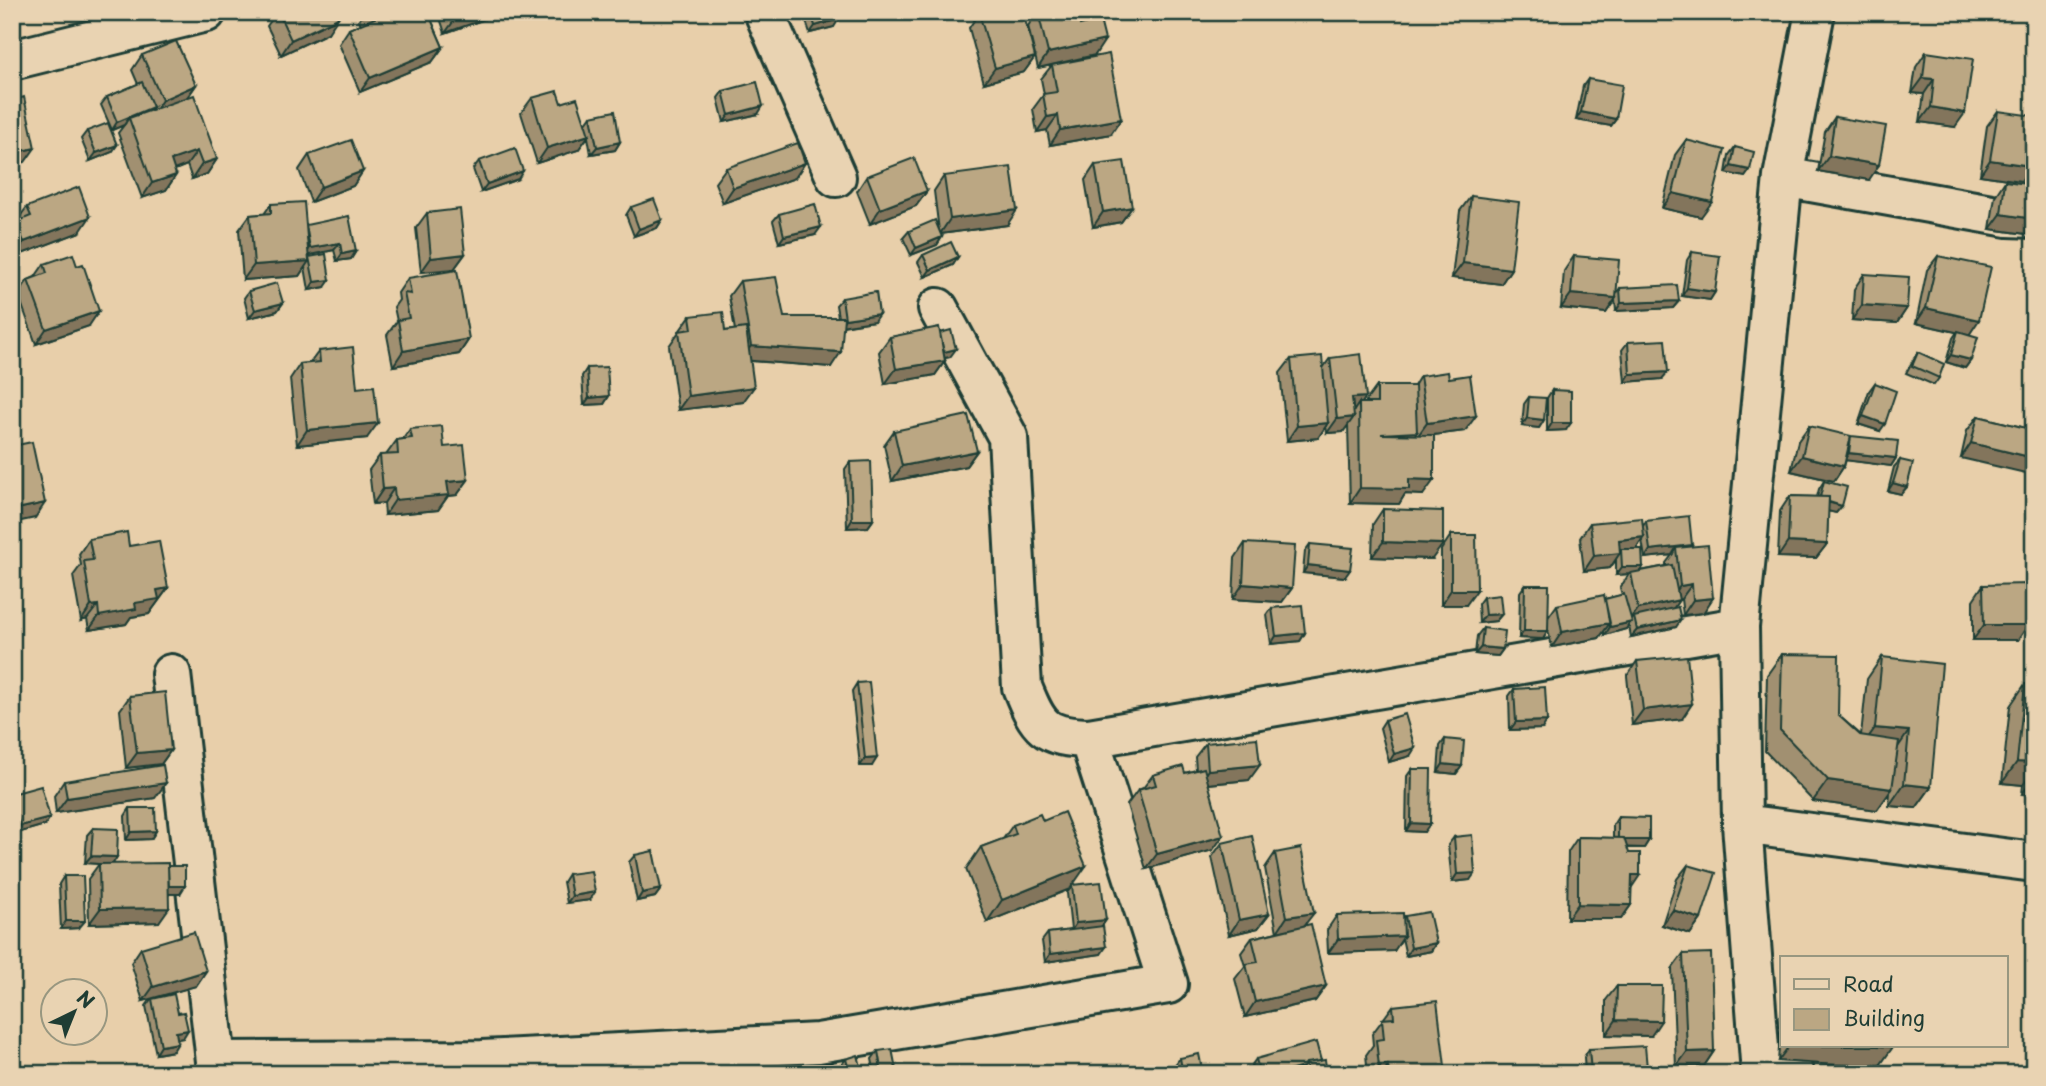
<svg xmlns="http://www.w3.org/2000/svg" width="2046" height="1086" viewBox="0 0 2046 1086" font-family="'Playpen Sans',sans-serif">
  <rect width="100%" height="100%" fill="#e8cfaa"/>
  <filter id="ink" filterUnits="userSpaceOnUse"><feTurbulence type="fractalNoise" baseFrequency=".0143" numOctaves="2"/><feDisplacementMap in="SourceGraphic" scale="14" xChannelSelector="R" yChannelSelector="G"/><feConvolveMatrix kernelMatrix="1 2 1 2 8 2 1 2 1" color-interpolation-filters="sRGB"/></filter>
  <g filter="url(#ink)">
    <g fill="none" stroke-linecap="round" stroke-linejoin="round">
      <defs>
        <path id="minor" d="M764,12L836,177
          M12,60L206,12
          M1783,177L2008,217L2034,218
          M938,308L1008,437L1022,687C1038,727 1044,737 1089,738L1739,627
          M171,674L216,1061L482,1060L818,1043L1168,984L1089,738
          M1742,824L2034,862
          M1761,1073L1794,1074
          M1761,1074L1742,824L1739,627L1783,177L1815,12"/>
      </defs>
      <use href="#minor" stroke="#1f3d34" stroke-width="44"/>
      <use href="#minor" stroke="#e9d3b2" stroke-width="38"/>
    </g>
    <path fill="#a19071" stroke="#1f3d34" stroke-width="2" fill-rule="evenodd" d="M277,12H336L328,33L281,55L267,26Z
      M365,12H428L443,47L432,62L360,92L339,44L349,29L361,24L359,20Z
      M438,12H505L445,33Z
      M803,12H837L834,27L810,33Z
      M1037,12H1093L1088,19L1077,16L1080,25L1095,55L1056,64L1111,134L1050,145L1047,130L1037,132L1033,109L1044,94L1041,79L1052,65L1038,68L1028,26Z
      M979,13L1035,57L1024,72L984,83L969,28Z
      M1926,52L1955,127L1920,122L1924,94L1912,93L1916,67Z
      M142,55L196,85L188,97L217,159L207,174L192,179L187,165L175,170L176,175L166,190L142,198L118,133L124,125L112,130L101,105L107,97L138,84L132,70Z
      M1588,79L1616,119L1611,126L1576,120L1583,86Z
      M723,91L758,114L724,122L718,98Z
      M532,98L561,103L586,128V123L591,116L620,142L615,150L591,154L588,137L578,150L537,163L521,113Z
      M1998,111L2021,181L1980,175L1987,126Z
      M1835,117L1869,180L1818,171L1825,132Z
      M87,131L117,145L112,152L90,161L81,139Z
      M1686,140L1701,217L1662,208L1675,155Z
      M1735,147L1750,170L1745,177L1726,173L1729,155Z
      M309,155L363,171L353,186L311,202L299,170Z
      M479,161L518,179L481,192L473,169Z
      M1095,165L1132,207L1121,222L1093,227L1085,180Z
      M726,168L795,178L723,203L715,183Z
      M2034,168V192L2026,188V191L2034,192V235L1990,229L1995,196L2005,181L2026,184Z
      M867,176L927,191L916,206L870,224L857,191Z
      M944,176L1007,225L941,234L942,237L937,245L911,255L903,238L909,231H939L934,191Z
      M1471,196L1511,269L1501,284L1452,278L1460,211Z
      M271,204L306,225L356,251L351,259L337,261L334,250L309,255L325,287L309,290L305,267L299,276L243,280L239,230L250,215L264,214Z
      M27,207L80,232L14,257L12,253V227Z
      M631,207L662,220L657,228L634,236L626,215Z
      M427,213L465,254L454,269L421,272L416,228Z
      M779,214L815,235L779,243L773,221Z
      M1692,252L1715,292L1710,300L1682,296L1687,260Z
      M923,255L958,257L953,265L925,277L918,262Z
      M1574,256L1617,293L1620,288L1679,301L1673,308L1616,311L1615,300L1606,313L1561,308L1564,271Z
      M1938,256L1969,334L1971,360L1965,368L1946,362L1953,338L1957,332L1916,323L1927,270Z
      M44,264L89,326L36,344L18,294L28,280L35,277Z
      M1864,274L1907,308L1897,323L1852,320L1854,289Z
      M408,278L469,339L459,354L393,366L387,335L397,321L394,307L399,300L398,293Z
      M740,281L784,317H838L836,305L842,298L874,321L843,326L831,367L750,361L743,402L678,410L669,346L690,316L725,331L735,330L729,296Z
      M249,291L283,303L277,311L249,318L244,298Z
      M940,333L950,357L945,358V361L935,375L885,384L879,352L890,337Z
      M1628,342L1662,379L1625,382L1622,350Z
      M319,351L357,388L367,438L297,445L290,379L300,364L310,363Z
      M1918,352L1939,378L1934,385L1906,373L1913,360Z
      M1330,358L1366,397L1361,403H1366V401L1377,386H1414L1420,376L1449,378L1465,431L1434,435L1423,495L1405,494L1399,504L1350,503L1348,425L1343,432L1327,433L1326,426L1318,438L1287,441L1280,373L1291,359L1323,368Z
      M587,368L609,396L604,404L584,405L582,376Z
      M1875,383L1880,431L1858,424L1869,391Z
      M1552,390L1566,430L1547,431V398Z
      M1529,397L1544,420L1539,428L1522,426L1524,404Z
      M1978,416L2034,430L1961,458L1967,431Z
      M1809,426L1896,458L1891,466L1846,460L1844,466L1834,481L1791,471L1798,441Z
      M410,429L444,447L468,480L457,495L448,496L438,510L385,515L384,503L373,504L369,470L380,455H386L397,440L403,439Z
      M894,431L977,451L966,466L892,481L884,445Z
      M1900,460L1907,487L1901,494L1888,491L1894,467Z
      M850,462L873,520L868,527L847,528L845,469Z
      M1824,481L1842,506L1836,513L1828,511L1827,544L1816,558L1778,557L1780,511L1790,496L1817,497L1819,489Z
      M1383,509L1432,559L1372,557L1373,524Z
      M1646,521L1692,545L1691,547L1703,613L1683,615L1681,599L1679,600L1673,608L1676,627L1631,637L1629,626L1626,629L1605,635L1604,631L1599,638L1552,647L1548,630L1543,639L1519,638L1520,592L1525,585L1549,616L1557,605L1605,599L1622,595L1620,588L1629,574L1616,575V560L1610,568L1584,571L1580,538L1590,523L1643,526ZM1642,540L1645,558L1672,555L1666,563V566L1640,571L1643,567L1636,549Z
      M1451,535L1466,605H1441V550Z
      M89,539L129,546L168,588L149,614L131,617L126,624L89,630L87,619L81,621L73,576L81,565L79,554Z
      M1245,543L1292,588L1282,602L1233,599L1235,558Z
      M1310,544L1345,577L1303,573L1305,551Z
      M1983,585L2028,625L2018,640H1973V600Z
      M1483,597L1502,614L1496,621L1479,623L1478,604Z
      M1272,608L1305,633L1300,641L1271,644L1267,615Z
      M1483,628L1503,649L1498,656L1475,654L1477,636Z
      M1782,654L1838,715L1861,735L1867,679L1882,657L1931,787L1916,808L1889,806L1890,792L1877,810L1813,801L1765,751L1767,675Z
      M1637,661L1682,719L1632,725L1627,676Z
      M857,683L872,766H860L852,691Z
      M2025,684L2034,685V795L2022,794L2023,785L2002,783L2010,706Z
      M1514,689L1542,729L1510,730L1509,696Z
      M130,696L171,750L161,764L126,768L120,710Z
      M1385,720L1410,756L1389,762L1380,728Z
      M1445,739L1462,766L1456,774L1438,772L1440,746Z
      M1206,743L1249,780L1208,784L1213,850L1146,869L1127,805L1138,790L1143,788L1153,775L1185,773L1196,770L1195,757Z
      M1412,769L1424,832L1406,831L1407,776Z
      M64,781L155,798L56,813L54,796Z
      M12,794L45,825L14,834L12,827Z
      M130,808L156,831L151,839L126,840L125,816Z
      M1618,817L1649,840L1644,848H1627L1631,887V905L1621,919H1567L1568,852L1578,837L1613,838V825Z
      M1043,821L1073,885L1106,920L1102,926L1101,954L1045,962L1042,941L1048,933L1071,930L1067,893L1070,889L987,922L966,869L981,847L1003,839L1013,825Z
      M93,828L117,857L112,864L168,866L180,894H169L159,922L89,924L88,879L99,864H100L85,863L87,835Z
      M1454,837L1470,880L1452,882L1448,845Z
      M1222,843L1269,914L1258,928L1229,935L1212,857Z
      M1275,853L1305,925L1326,986L1315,1001L1245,1017L1235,979L1245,966L1241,953L1252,938L1277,932L1265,868Z
      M635,855L661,889L655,897L637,901L629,862Z
      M1688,865L1701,919L1690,934L1662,925L1677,879Z
      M568,874L590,900L567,903L563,882Z
      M64,876L79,928L61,929L59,884Z
      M1337,915L1403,918L1405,916L1436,943L1431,951L1406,956L1402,938L1394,951L1328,953L1327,930Z
      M141,948L206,971L196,986L153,998L183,1038L177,1039L173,1051L156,1054L146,1006L151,999L143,1001L131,963Z
      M1683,954L1714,1051L1704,1066L1676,1067L1672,969Z
      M1617,986L1651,1036L1606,1035V1000Z
      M1393,1006L1446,1074H1368L1366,1055L1373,1045L1372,1034Z
      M1782,1009V1046H1893L1878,1068L1778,1061Z
      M1589,1049L1647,1068L1642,1074H1585L1584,1057Z
      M878,1051L897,1074H875L872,1059Z
      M1180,1058L1203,1074H1176L1174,1066Z
      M846,1059L863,1074H842L840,1066Z
      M1256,1059L1321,1061L1327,1074H1253L1251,1066Z
      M816,1066L834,1074H810Z"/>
    <path fill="#83755c" stroke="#1f3d34" stroke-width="2" d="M473,12H505L445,33L456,18Z
      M1067,12H1093L1088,19Z
      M338,18L328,33L281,55L291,40Z
      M839,19L834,27L810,33L815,26Z
      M1105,40L1095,55L1038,68L1048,53Z
      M443,47L432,62L360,92L370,78Z
      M1035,57L1024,72L984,83L995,68Z
      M1923,78L1934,79L1924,94L1912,93Z
      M196,85L185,100L152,115L162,100Z
      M763,106L758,114L724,122L729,115Z
      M153,107L147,115L129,118L124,125L112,130L117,122Z
      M1931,107L1965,113L1955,127L1920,122Z
      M1581,112L1616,119L1611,126L1576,120Z
      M1058,115L1047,130L1037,132L1047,117Z
      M1121,119L1111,134L1050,145L1060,130Z
      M589,135L578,150L537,163L547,148Z
      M620,142L615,150L591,154L597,147Z
      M117,145L112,152L90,161L96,153Z
      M35,148L25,162L12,165V153Z
      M197,151L187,165L161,175L171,160Z
      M1829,156L1879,165L1869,180L1818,171Z
      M217,159L207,174L192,179L202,164Z
      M1990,160L2031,166L2021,181L1980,175Z
      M805,163L795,178L723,203L733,188Z
      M1731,166L1750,170L1745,177L1726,173Z
      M363,171L353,186L311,202L321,187Z
      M523,171L518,179L481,192L487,184Z
      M176,175L166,190L142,198L152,183Z
      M927,191L916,206L870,224L880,209Z
      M1673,193L1712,202L1701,217L1662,208Z
      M1132,207L1121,222L1093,227L1103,212Z
      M1017,210L1007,225L940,234L950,219Z
      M2001,214L2034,219V235L1990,229Z
      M90,217L80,232L14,257L24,242Z
      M662,220L657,228L634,236L639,229Z
      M821,227L815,235L779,243L784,236Z
      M942,237L937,245L911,255L916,248Z
      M340,243L334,250L305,256L310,248Z
      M356,251L351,259L337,261L342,254Z
      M465,254L454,269L421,272L431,258Z
      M958,257L953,265L925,277L930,270Z
      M309,261L299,276L243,280L254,265Z
      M1463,263L1511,269L1501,284L1452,278Z
      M330,280L325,287L309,290L314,282Z
      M1687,288L1715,292L1710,300L1682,296Z
      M1571,294L1616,298L1606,313L1561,308Z
      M1679,301L1673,308L1616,311L1621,303Z
      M283,303L277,311L249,318L255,310Z
      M1862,305L1907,308L1897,323L1852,320Z
      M1926,308L1979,320L1969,335L1916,323Z
      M99,311L89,326L36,344L46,329Z
      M879,314L874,321L840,326L845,319Z
      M469,339L459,354L393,366L403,351Z
      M751,346L841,352L831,367L741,360Z
      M956,349L950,357L938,359L943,352Z
      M1951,355L1971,360L1965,368L1946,362Z
      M945,361L935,375L885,384L896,369Z
      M1668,372L1662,379L1625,382L1630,374Z
      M754,387L743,402L678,410L688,396Z
      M609,396L604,404L584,405L589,398Z
      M1366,397L1359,407V403L1353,412L1352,398Z
      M1476,416L1465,431L1417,437L1427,423Z
      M1863,416L1885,424L1880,431L1858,424Z
      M1354,417L1343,432L1327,433L1337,419Z
      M1527,418L1544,420L1539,428L1522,426Z
      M378,423L367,438L297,445L307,430Z
      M1328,423L1318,438L1287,441L1297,426Z
      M1552,423H1571L1566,430L1547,431Z
      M1417,432L1406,446L1381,434Z
      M1971,443L2034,458V475L1961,458Z
      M977,451L966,466L892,481L902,466Z
      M1849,453L1896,458L1891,466L1844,460Z
      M1802,456L1844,466L1834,481L1791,471Z
      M1409,479L1434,480L1423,495L1405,494L1399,504L1350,503L1360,488Z
      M468,480L457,495L448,496L438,510L385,515L395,500L447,482Z
      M1893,483L1907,487L1901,494L1888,491Z
      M394,488L384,503L373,504L383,489Z
      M1819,500L1842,506L1836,513L1814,508Z
      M45,503L35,518L12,523V510Z
      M852,520H873L868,527L847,528Z
      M1644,537L1634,552L1620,553L1610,568L1584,571L1594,556L1619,540Z
      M1383,542L1443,544L1432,559L1372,557Z
      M1788,542L1827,544L1816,558L1778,557Z
      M1692,545L1687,553L1676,548L1672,555L1645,558L1650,550Z
      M1308,565L1350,570L1345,577L1303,573Z
      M1622,567H1643L1638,574L1631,573L1629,574L1616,575Z
      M1243,584L1292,588L1282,602L1233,599Z
      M1692,584L1681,599L1670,601L1680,586Z
      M168,588L149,614L131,617L126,624L89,630L99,616L135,603L157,590Z
      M1451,590H1477L1466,605H1441Z
      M1713,598L1703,613L1683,615L1693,600Z
      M1679,600L1669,615L1634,617L1626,629L1605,635L1610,627L1628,623L1638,609Z
      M98,605L87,619L81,621L91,606Z
      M1502,614L1496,621L1479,623L1485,615Z
      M1681,620L1676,627L1631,637L1637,630Z
      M1610,623L1599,638L1552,647L1562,632Z
      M1984,625H2028L2018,640H1973Z
      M1524,631H1548L1543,639L1519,638Z
      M1305,633L1300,641L1271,644L1276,636Z
      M1481,647L1503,649L1498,656L1475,654Z
      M1692,704L1682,719L1632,725L1643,710Z
      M1547,721L1542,729L1510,730L1516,722Z
      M1875,728L1909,731L1894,753L1860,749Z
      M1415,748L1410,756L1389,762L1394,754Z
      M171,750L161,764L126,768L137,753Z
      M877,758L872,766H860L865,759Z
      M2017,762L2034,763V770L2023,785L2002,783Z
      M1443,764L1462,766L1456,774L1438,772Z
      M1260,765L1249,780L1197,785L1208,770Z
      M2034,778V795L2022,794Z
      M1828,780L1892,789L1877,810L1813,801Z
      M166,783L155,798L56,813L67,798Z
      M1904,784L1931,787L1916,808L1889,806Z
      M50,818L45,825L14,834L20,826Z
      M1411,823L1430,824L1424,832L1406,831Z
      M156,831L151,839L126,840L131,832Z
      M1223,836L1213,850L1146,869L1157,854Z
      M1618,840H1649L1644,848L1613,847Z
      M91,856L117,857L112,865L85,863Z
      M1086,866L1070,889L987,922L1002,900Z
      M1475,873L1470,880L1452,882L1457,874Z
      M1632,875H1640L1630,890Z
      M168,886H185L180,894H163Z
      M661,889L655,897L637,901L642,893Z
      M595,892L590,900L567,903L572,896Z
      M1578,904L1631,905L1621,919H1567Z
      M169,908L159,922L89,924L100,909Z
      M1673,910L1701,919L1690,934L1662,925Z
      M1314,913L1303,927L1277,932L1287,917Z
      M1269,914L1258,928L1229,935L1239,920Z
      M1106,920L1101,927L1071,931L1076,923Z
      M66,921H85L79,928L61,929Z
      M1404,936L1394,951L1328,953L1338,939Z
      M1436,943L1431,951L1406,956L1411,948Z
      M1106,947L1101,954L1045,962L1050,954Z
      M206,971L196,986L143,1001L153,987Z
      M1326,986L1315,1001L1245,1017L1255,1002Z
      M1616,1020L1661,1021L1651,1036L1606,1035Z
      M188,1030L183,1038L171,1040L176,1032Z
      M178,1043L173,1051L156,1054L161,1046Z
      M1789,1046H1877L1893,1047L1878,1068L1778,1061Z
      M1714,1051L1704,1066L1676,1067L1687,1052Z
      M1388,1065L1383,1074H1374L1379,1066Z
      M1303,1067L1298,1074H1278Z
      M1647,1068L1642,1074H1589L1591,1072Z"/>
    <path fill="#bba783" stroke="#1f3d34" stroke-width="2" d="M278,12H336L338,18L291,40Z
      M373,12H428L443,47L370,78L349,29L375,18Z
      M453,12H473L456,18Z
      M811,12H837L839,19L815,26Z
      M981,12H1023L1035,57L995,68L979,13Z
      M1038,12H1077L1080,25L1100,20L1105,40L1048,53Z
      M176,41L196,85L162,100L142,55Z
      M1926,52L1973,59L1965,113L1931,107L1934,79L1923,78Z
      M1109,54L1121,119L1060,130L1058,115L1047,117L1043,94L1057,92L1052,65Z
      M1588,79L1622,85L1616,119L1581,112Z
      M142,82L153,107L117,122L107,97Z
      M757,82L763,106L729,115L723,91Z
      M12,87L15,100L24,97L35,148L12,153Z
      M557,91L561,103L577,98L589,135L547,148L532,98Z
      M194,95L217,159L202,164L197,151L171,160L176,175L152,183L129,118Z
      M615,111L620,142L597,147L591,116Z
      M1998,111L2034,116V148L2031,166L1990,160Z
      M1835,117L1886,126L1879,165L1829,156Z
      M108,123L117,145L96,153L87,131Z
      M351,140L363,171L321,187L309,155Z
      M1686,140L1725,150L1712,202L1673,193Z
      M798,143L805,163L733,188L726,168Z
      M1735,147L1754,152L1750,170L1731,166Z
      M515,148L523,171L487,184L479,161Z
      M914,158L927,191L880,209L867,176Z
      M1124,161L1132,207L1103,212L1095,165Z
      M1011,167L1017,210L950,219L944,176Z
      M2034,172V182L2030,180Z
      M2005,181L2027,184L2026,191L2034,192V219L2001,214Z
      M79,187L90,217L24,242L16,222L31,216L27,207Z
      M1471,196L1519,202L1511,269L1463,263Z
      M654,199L662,220L639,229L631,207Z
      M304,202L309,261L254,265L250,215L271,213V204Z
      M815,204L821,227L784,236L779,214Z
      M460,209L465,254L431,258L427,213Z
      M349,216L356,251L342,254L340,243L310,248L306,225Z
      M935,220L942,237L916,248L909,231Z
      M951,242L958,257L930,270L923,255Z
      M1692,252L1720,256L1715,292L1687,288Z
      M73,254L77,266L83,264L99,311L46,329L28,280L47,273L44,264Z
      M326,254L330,280L314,282L309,257Z
      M1574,256L1619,260L1616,298L1571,294Z
      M1938,256L1991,267L1979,320L1926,308Z
      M457,270L469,339L403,351L398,320L409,318L404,293L411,294L408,278Z
      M1864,274L1909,277L1907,308L1862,305Z
      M776,277L784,317H844L841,352L751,346L740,281Z
      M277,283L283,303L255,310L249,291Z
      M1677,285L1679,301L1621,303L1620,288Z
      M876,292L879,314L845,319L842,298Z
      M723,312L725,331L746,328L754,387L688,396L679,331L692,329L690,316Z
      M939,327L945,361L896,369L890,337Z
      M951,330L956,349L944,352L940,333Z
      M1958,331L1978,337L1971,360L1951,355Z
      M1665,340L1668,372L1630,374L1628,342Z
      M353,347L357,388L374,386L378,423L307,430L300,364L320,362L319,351Z
      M1918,352L1944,364L1939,378L1912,366Z
      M1361,354L1366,397L1352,398L1354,417L1337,419L1330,358Z
      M1322,356L1328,423L1297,426L1291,359Z
      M607,367L609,396L589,398L587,368Z
      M1448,372L1449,378L1470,375L1476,416L1427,423L1420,376Z
      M1875,383L1896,391L1885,424L1863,416Z
      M1377,386H1415L1417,432L1381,434L1434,435V480L1409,479V489L1360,488L1359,403H1377Z
      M1552,390L1571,391V423H1552Z
      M1529,397L1546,398L1544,420L1527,418Z
      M968,415L977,451L902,466L894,431Z
      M1978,416L2034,430V458L1971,443Z
      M442,426L444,447L464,445L468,480L447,482L449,495L395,500L394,488L383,489L380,455L398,454L397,440L412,438L410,429Z
      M1809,426L1851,436L1844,466L1802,456Z
      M1851,436L1898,441L1896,458L1849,453Z
      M32,442L45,503L12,510V446Z
      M1900,460L1913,463L1907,487L1893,483Z
      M871,461L873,520H852L850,462Z
      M1824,481L1847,487L1842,506L1829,502V497H1820Z
      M1790,496L1829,497L1827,544L1788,542Z
      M1383,509L1443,511V544L1383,542Z
      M1689,516L1692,545L1650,550L1646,521Z
      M1642,518L1644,537L1619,540L1620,553L1594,556L1590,523Z
      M127,532L129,546L159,541L168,588L157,590L159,599L135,603L136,609L99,616L98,605L91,606L84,561L93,560L89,539Z
      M1451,535H1476L1477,590H1451Z
      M1245,543L1295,546L1292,588L1243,584Z
      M1310,544L1353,548L1350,570L1308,565Z
      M1708,545L1713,598L1693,600L1692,584L1680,586L1676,548Z
      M1621,549H1642L1643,567H1622Z
      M1672,565L1679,600L1638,609L1631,573Z
      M2028,584V625H1984L1983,585Z
      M1525,585H1549L1548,631H1524Z
      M1624,594L1632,622L1610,627L1605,599Z
      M1500,595L1502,614L1485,615L1483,597Z
      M1604,595L1610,623L1562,632L1557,605Z
      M1302,605L1305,633L1276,636L1272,608Z
      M1678,607L1681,620L1637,630L1634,617Z
      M1483,628L1505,631L1503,649L1481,647Z
      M1782,654L1839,655L1838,715L1860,735L1899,741L1892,789L1828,780L1780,730Z
      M1687,656L1692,704L1643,710L1637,661Z
      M1882,657L1942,664L1931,787L1904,784L1909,731L1875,728Z
      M869,682L877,758L865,759L857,683Z
      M2025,684L2034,685V763L2017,762Z
      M1545,687L1547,721L1516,722L1514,689Z
      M165,692L171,750L137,753L130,696Z
      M1405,714L1415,748L1394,754L1385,720Z
      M1257,738L1260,765L1208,770L1206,743Z
      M1445,739L1464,741L1462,766L1443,764Z
      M163,765L166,783L67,798L64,781Z
      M1183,766L1185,773L1204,768L1223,836L1157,854L1138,790L1156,785L1153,775Z
      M1412,769H1431L1430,824L1411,823Z
      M41,786L50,818L20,826L12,801V794Z
      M130,808H155L156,831L131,832Z
      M1064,812L1086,866L1002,900L981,847L1016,834L1013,825L1040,814L1043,821Z
      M1618,817L1649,818V840H1625L1624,838H1618Z
      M93,828L118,829L117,857L91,856Z
      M1472,835L1475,873L1457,874L1454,837Z
      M1252,836L1269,914L1239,920L1222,843Z
      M1578,837L1624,838L1629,853H1640V875H1632L1631,905L1578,904Z
      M1301,848L1314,913L1287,917L1275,853Z
      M653,851L661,889L642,893L635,855Z
      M168,863L169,908L100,909L99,864Z
      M1688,865L1716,873L1701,919L1673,910Z
      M168,866H185V886H169Z
      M591,871L595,892L572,896L568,874Z
      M64,876H83L85,921H66Z
      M1101,882L1106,920L1076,923L1072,885Z
      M1429,912L1436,943L1411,948L1405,916Z
      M1403,913L1404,936L1338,939L1337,915Z
      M1311,924L1326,986L1255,1002L1246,964L1258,962L1252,938Z
      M1103,926L1106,947L1050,954L1048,933Z
      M194,932L206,971L153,987L141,948Z
      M1711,953L1714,1051L1687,1052L1683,954Z
      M1617,986H1662L1661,1021L1616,1020Z
      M174,994L178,1013L184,1012L188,1030L176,1032L178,1043L161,1046L152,999Z
      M1437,1001L1446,1074H1389L1388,1065L1379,1066L1376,1040L1384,1039L1382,1019L1394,1018L1393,1006Z
      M1316,1042L1321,1061L1306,1063L1303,1067L1278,1074H1260L1256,1059Z
      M1645,1046L1647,1068L1591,1072L1589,1049Z
      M892,1049L897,1074H882L878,1051Z
      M1199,1054L1203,1074H1183L1180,1058Z
      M858,1055L863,1074H850L846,1059Z
      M1325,1060L1327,1074H1307L1306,1063Z
      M832,1063L834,1074H817L816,1066Z"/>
  </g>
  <rect width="2046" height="1086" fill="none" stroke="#e9d3b2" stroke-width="42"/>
  <rect x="21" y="21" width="2004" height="1044" fill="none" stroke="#1f3d34" stroke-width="2.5" filter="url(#ink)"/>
  <rect x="1780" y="956" width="228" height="91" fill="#e9d3b2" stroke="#989780" stroke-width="2"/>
  <rect x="1794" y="979" width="35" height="10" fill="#e9d3b2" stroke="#989780" stroke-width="2"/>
  <text x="1843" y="992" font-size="21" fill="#1f3d34">Road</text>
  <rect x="1794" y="1009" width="35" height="21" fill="#bba783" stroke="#989780" stroke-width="2"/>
  <text x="1843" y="1026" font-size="21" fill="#1f3d34">Building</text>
  <g transform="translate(74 1012) rotate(43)"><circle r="33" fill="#e9d3b2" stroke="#989780" stroke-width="2"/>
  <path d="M0-5L12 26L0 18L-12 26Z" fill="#1f3d34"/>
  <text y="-10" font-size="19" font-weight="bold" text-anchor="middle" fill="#1f3d34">N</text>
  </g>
</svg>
